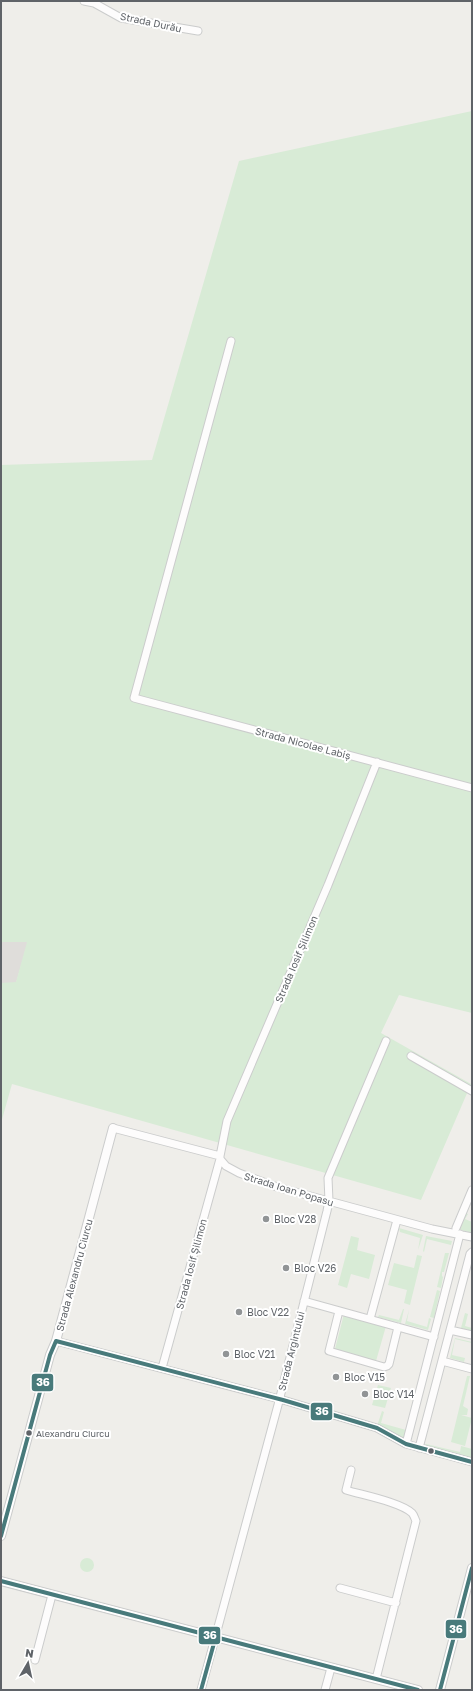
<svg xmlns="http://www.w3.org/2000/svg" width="473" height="1691" viewBox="0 0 473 1691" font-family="'Golos Text',sans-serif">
  <rect width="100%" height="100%" fill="#efeeea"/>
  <path fill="#dfddda" d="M1,942H28L16,983H1Z"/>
  <path fill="#d8ebd6" d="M472,111V1013L399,995L381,1033L471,1084L421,1200L12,1084L1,1123V983L16,982L27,942H1V465L152,460L239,161Z
    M465,1213L468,1214L465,1219L472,1222V1233L458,1229Z
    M399,1228L423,1235L418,1250L420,1238L400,1232Z
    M351,1236L359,1238L357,1250L375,1255L369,1279L351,1274L347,1288L338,1285Z
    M426,1236L452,1241L451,1245L427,1239L424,1252L423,1251Z
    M445,1253H449L444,1272H442V1276L443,1277L441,1288L437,1287Z
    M417,1255L422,1256L410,1305L404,1303L407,1290L388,1285L394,1263L414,1268Z
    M437,1290L440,1291L434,1318L430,1317Z
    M403,1309H404L401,1323L378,1317L379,1315L399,1320Z
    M409,1310L407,1321L427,1327L429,1318L431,1319L428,1330L405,1324Z
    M465,1313L468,1314L465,1326L472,1328V1331L461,1328Z
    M344,1314L386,1326L376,1361L335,1349Z
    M455,1338L472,1342V1343L455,1339L452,1355L465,1358L464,1362L450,1358Z
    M467,1376H470L463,1406L468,1409L467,1415H461L472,1418L465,1446L451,1442Z
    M378,1385L391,1388L385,1408L372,1405Z
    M382,1411L384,1412L381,1423L406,1430L407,1425L409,1426L406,1440L387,1429L377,1426Z
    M426,1444L460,1452L461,1446L472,1449V1460L421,1447Z
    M80 1565a7 7 0 1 1 14 0a7 7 0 1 1-14 0Z"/>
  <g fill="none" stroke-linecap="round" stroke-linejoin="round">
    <defs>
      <path id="minor" d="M84,1L94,3L121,18L198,31
        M231,341L134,698L472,788
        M411,1056L472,1091
        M113,1128L220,1156V1159L226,1166L239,1173L277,1187L432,1229L472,1237
        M220,1156L227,1121L328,885L377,762
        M456,1228L472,1190
        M304,1301L434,1337
        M339,1311L329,1351L384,1367L387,1366L389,1364L398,1327
        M370,1319L397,1220
        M450,1330L472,1335
        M56,1341L283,1400L377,1428L406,1444L472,1462
        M442,1361L472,1369
        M162,1368L220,1159
        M406,1444L460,1234
        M419,1448L470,1254L472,1252
        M351,1470L346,1490C362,1495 400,1502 412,1513C414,1515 415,1519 416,1521L376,1679
        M340,1588L396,1603
        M35,1660L52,1595
        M201,1690L278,1405L327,1211L329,1201L328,1178L386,1041
        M325,1690L331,1668"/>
      <path id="tertiary" d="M1,1536L50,1355L56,1341L113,1128
        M1,1581L418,1690
        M440,1690L472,1568"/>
    </defs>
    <use href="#minor" stroke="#cbcccc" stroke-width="9"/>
    <use href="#tertiary" stroke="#cbcccc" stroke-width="10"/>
    <use href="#minor" stroke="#fdfcfc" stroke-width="7"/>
    <use href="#tertiary" stroke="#fdfcfc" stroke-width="8"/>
    <defs>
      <path id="bus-1" d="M1,1536L50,1355L56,1341L283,1400L377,1428L406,1444L472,1462
        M1,1581L418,1690
        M201,1690L216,1636
        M440,1690L472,1568"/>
    </defs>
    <use href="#bus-1" stroke="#fff" stroke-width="7"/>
    <use href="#bus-1" stroke="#487a7b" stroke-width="4"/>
  </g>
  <g fill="#919496" stroke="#fff" stroke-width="1.5">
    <circle cx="266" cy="1219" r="4"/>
    <circle cx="286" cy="1268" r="4"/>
    <circle cx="239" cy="1312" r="4"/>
    <circle cx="226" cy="1354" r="4"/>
    <circle cx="336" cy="1377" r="4"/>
    <circle cx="365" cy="1394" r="4"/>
  </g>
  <g fill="#5f6368" stroke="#fff" stroke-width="1.5">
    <circle cx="29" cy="1433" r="3.5"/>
    <circle cx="431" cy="1451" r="3.5"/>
  </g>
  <g text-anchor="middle" stroke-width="4" stroke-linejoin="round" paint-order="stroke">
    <g font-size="9" fill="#5f6368" stroke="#fff" text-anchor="start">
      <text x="36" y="1437">Alexandru Ciurcu</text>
    </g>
    <g font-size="10" fill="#5f6368" stroke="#fff">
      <text transform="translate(151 22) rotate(12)" y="4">Strada Durău</text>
      <text transform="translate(303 743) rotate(15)" y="4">Strada Nicolae Labiș</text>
      <text transform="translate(296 959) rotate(-67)" y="4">Strada Iosif Șilimon</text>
      <text transform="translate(289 1189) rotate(17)" y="4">Strada Ioan Popasu</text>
      <text transform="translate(191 1264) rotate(-75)" y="4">Strada Iosif Șilimon</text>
      <text transform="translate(74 1275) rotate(-75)" y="4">Strada Alexandru Ciurcu</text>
      <text transform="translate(291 1351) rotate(-76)" y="4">Strada Argintului</text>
    </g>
    <g font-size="10" fill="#5f6368" stroke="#fff" text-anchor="start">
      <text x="274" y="1223">Bloc V28</text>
      <text x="294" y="1272">Bloc V26</text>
      <text x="247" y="1316">Bloc V22</text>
      <text x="234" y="1358">Bloc V21</text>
      <text x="344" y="1381">Bloc V15</text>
      <text x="373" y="1398">Bloc V14</text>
    </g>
  </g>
  <g stroke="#fff" stroke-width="1.5">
    <rect x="31" y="1373" width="23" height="19" rx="4" fill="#487a7b"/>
    <rect x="310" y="1402" width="23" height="19" rx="4" fill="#487a7b"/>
    <rect x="445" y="1619" width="22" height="20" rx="4" fill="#487a7b"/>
    <rect x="198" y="1626" width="23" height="19" rx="4" fill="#487a7b"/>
  </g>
  <g font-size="11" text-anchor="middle" font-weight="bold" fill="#fff">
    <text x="43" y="1386">36</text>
    <text x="322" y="1415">36</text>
    <text x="456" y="1633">36</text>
    <text x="210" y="1639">36</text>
  </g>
  <rect width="473" height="1691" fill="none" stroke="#5f6368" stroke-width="4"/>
  <g transform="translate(28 1663) rotate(9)" stroke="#ffffff" stroke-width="3" paint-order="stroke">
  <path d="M0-3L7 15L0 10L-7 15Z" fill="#5f6368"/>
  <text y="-6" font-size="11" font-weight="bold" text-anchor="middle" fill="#5f6368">N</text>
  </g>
</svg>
